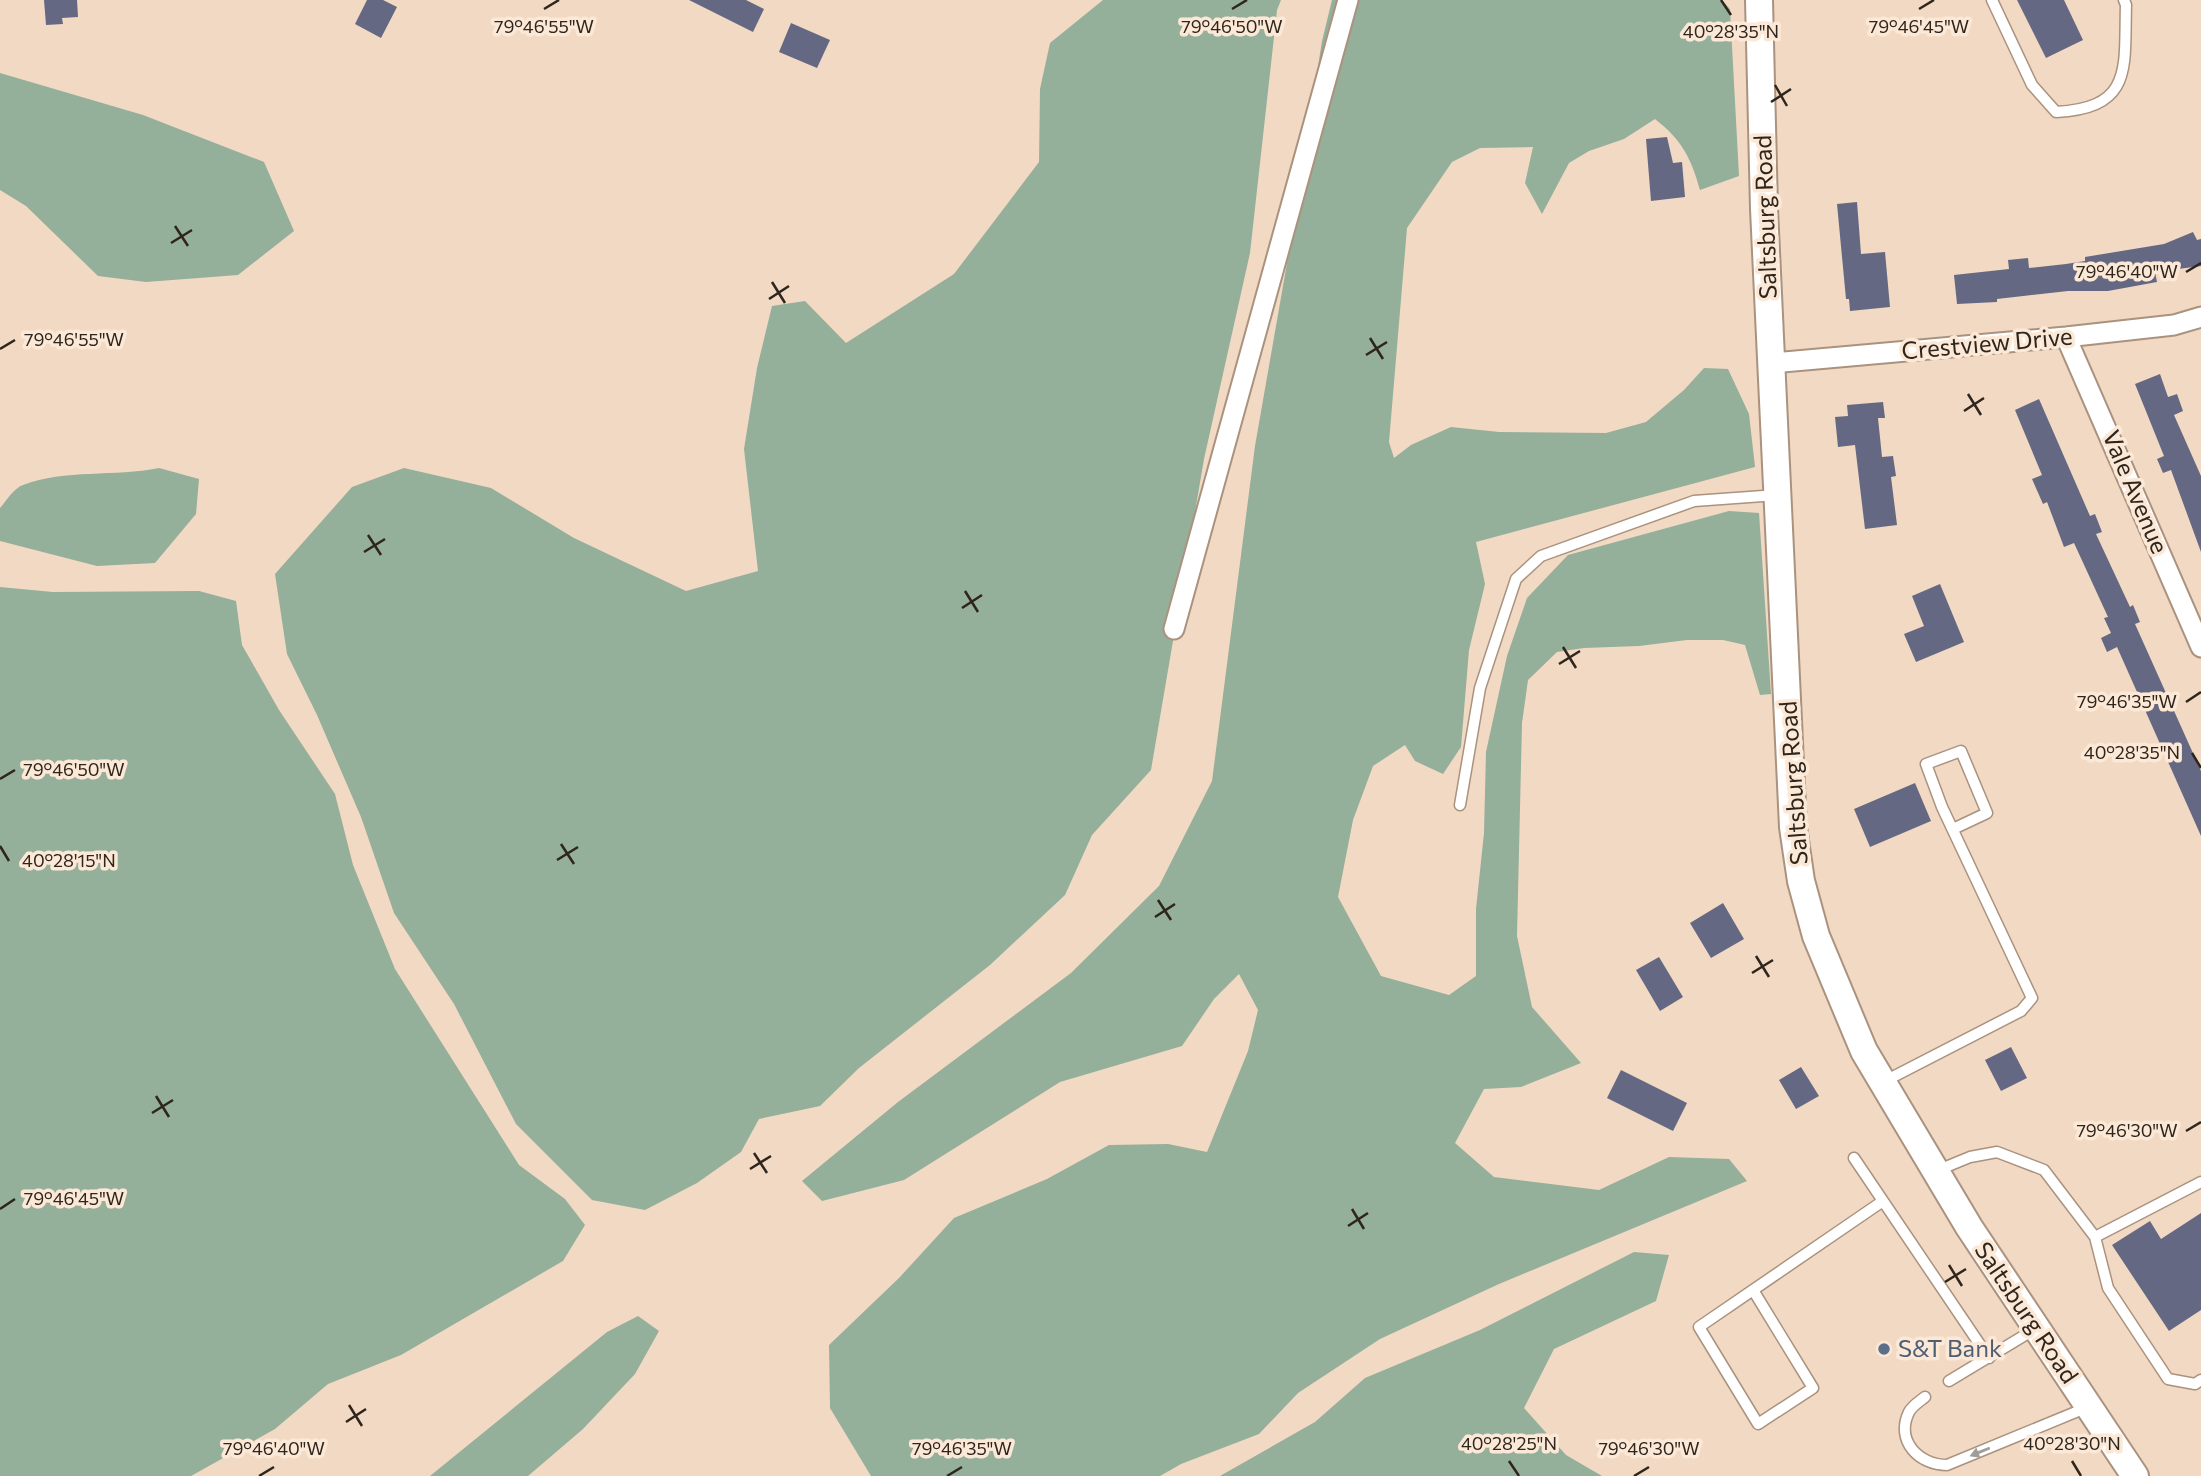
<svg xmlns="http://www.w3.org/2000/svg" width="2201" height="1476" viewBox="0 0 2201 1476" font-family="Commissioner,sans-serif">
  <rect width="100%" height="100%" fill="#f2d9c3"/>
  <path fill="#94af9a" d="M1103,0H1281L1277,10L1250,253L1204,459L1151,770L1092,835L1065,895L990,965L859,1068L820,1106L759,1119L741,1152L697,1183L645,1210L592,1200L516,1124L454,1004L394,913L361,817L317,715L287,654L275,574L352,487L404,468L491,488L574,538L686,591L758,571L744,449L757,368L772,306L805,301L846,343L954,274L1039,162L1040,89L1050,43Z
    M1332,0H1722L1730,9L1739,176L1700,190C1691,158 1682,140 1655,119L1624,139L1589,151L1569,163L1542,214L1525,183L1533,147L1480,148L1452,162L1407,228L1389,442L1394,458L1411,445L1451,427L1499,432L1606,433L1646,422L1684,390L1704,368L1728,369L1749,414L1755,467L1476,542L1485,584L1469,650L1461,747L1443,774L1415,761L1405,745L1373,766L1353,820L1338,897L1381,976L1449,995L1476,976V909L1484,833L1486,752L1507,656L1527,598L1568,555L1729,511L1759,513L1771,694L1760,695L1745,645L1723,640H1687L1639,646L1584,648L1557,652L1528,680L1522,723L1517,936L1532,1007L1581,1063L1521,1087L1484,1089L1455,1143L1494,1177L1599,1190L1669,1157L1729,1159L1747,1181L1499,1284L1380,1339L1298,1393L1259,1434L1181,1464L1160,1476H871L830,1408L829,1345L899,1278L954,1218L1047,1179L1109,1145L1168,1144L1207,1152L1248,1051L1258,1010L1239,974L1214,999L1182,1046L1060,1082L904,1180L822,1201L802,1181L898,1102L1071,973L1159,886L1212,781L1255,446L1290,246L1322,41Z
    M0,73L143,115L264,162L294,231L238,275L146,282L98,276L26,206L0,190Z
    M159,468L199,479L196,514L155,563L97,566L0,541V508C6,501 14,488 23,485C65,469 115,477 159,468Z
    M0,587L53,592L199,591L236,601L242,645L279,710L335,794L353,865L395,969L519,1165L565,1199L585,1225L563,1261L401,1355L328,1384L275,1429L191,1476H0Z
    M1634,1252L1669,1255L1656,1301L1554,1349L1524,1408L1566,1455L1602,1476H1220L1315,1422L1365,1378L1480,1330Z
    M638,1316L659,1331L635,1374L583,1429L528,1476H430L607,1332Z"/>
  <path fill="#656882" d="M44,0H77L78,17L62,18L63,24L46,25Z
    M367,0H383L397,7L381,38L355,24Z
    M689,0H746L764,9L753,32Z
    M2017,0H2064L2083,40L2046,58Z
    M791,23L830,40L817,68L779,52Z
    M1667,137L1673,163L1682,162L1685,197L1651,201L1646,139Z
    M1857,202L1861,254L1885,252L1890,307L1850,311L1849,299H1846L1837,204Z
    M2193,232L2197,240L2201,239V266L2155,272L2157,282L2108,291H2068L1997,299V302L1957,304L1954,275L2009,269L2008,260L2028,258L2029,268L2066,264L2085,261V257L2164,244Z
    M2160,374L2168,397L2177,394L2183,411L2174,415L2201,476V552L2171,470L2163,473L2157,459L2164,456L2135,384Z
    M2039,399L2090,516L2095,514L2102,532L2096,534L2130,607L2133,605L2140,622L2135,624L2201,771V836L2117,647L2107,652L2101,638L2111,633L2104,618L2108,617L2074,543L2064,547L2047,502L2043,504L2032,479L2042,475L2015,410Z
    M1883,402L1885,418H1878L1882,457L1893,456L1896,476L1891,477L1897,525L1865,529L1855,445L1838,447L1835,417L1848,416L1847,405Z
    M1940,584L1964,642L1916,662L1904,634L1924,626L1912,596Z
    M1915,783L1931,821L1870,847L1854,809Z
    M1723,903L1744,939L1711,958L1690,923Z
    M1659,957L1683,997L1660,1011L1636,970Z
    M2011,1047L2027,1078L2001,1091L1985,1060Z
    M1801,1067L1819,1096L1796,1109L1779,1080Z
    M1621,1070L1687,1103L1673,1131L1607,1098Z
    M2201,1213V1310L2169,1331L2112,1245L2150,1221L2161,1239Z"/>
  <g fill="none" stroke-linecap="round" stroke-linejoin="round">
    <defs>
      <path id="service" d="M1992,0L2032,85L2056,112C2134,108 2124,67 2126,5L2124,0
        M1460,805L1480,688L1516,579L1541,556L1694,501L1777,495
        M1883,1082L2021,1011L2032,998L1942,807L1926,764L1961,751L1987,813L1953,829
        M1854,1158L1989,1358
        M1936,1171L1970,1157L1997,1152L2044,1170L2095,1237L2108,1288L2168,1379L2195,1384L2201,1380
        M2095,1237L2201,1182
        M1753,1290L1813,1388L1758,1424L1699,1327L1883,1201
        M1949,1381L2035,1329
        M1925,1397C1920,1401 1912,1406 1909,1412C1895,1441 1919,1465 1947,1465L2088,1407"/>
      <path id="minor" d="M2066,337L2201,647
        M1772,363L2066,337L2174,325L2201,317
        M1174,629L1348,0"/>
      <path id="secondary" d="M1759,0L1764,209L1793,827L1801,881L1816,936L1864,1051L1969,1227L2135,1476"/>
    </defs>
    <use href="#service" stroke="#aa927e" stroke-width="13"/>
    <use href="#minor" stroke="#aa927e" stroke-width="23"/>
    <use href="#secondary" stroke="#aa927e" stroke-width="30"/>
    <use href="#service" stroke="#fff" stroke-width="10"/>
    <use href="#minor" stroke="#fff" stroke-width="19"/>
    <use href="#secondary" stroke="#fff" stroke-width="26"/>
  </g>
  <defs><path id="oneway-solid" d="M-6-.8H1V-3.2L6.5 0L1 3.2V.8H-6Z" transform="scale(1.75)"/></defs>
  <use fill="#a19d99" href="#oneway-solid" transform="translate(1980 1452) rotate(158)"/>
  <path fill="none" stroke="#2e251c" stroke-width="2.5" d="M1721,0L1731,15M544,9L559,0M1232,9L1247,0M1919,9L1934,0M1775,85L1787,106M1771,102L1791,89M175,226L188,246M171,243L192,230M2186,272L2201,263M772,282L785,303M769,299L789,286M1370,338L1383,359M0,349L15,340M1366,355L1387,342M1968,394L1981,415M1964,411L1984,398M368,535L381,555M364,552L385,539M965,591L978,612M962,608L982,595M1563,647L1576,668M1559,664L1580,651M2186,702L2201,692M2192,753L2201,768M0,779L15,770M561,844L574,864M0,846L9,861M557,860L578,847M1158,900L1171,920M1155,917L1175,904M1756,956L1769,977M1752,973L1773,960M156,1096L169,1117M152,1113L173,1100M2186,1131L2201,1122M754,1153L767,1173M750,1169L771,1156M0,1209L15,1199M1352,1209L1364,1229M1348,1226L1368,1213M1949,1265L1962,1286M1945,1282L1966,1269M349,1405L362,1426M346,1422L366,1409M1509,1461L1519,1476M2072,1461L2081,1476M259,1476L274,1467M947,1476L962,1467M1634,1476L1649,1467"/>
  <circle fill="#5c6f8a" stroke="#fce8d6" stroke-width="2.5" cx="1884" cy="1349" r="7"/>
  <g text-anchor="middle" stroke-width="7" stroke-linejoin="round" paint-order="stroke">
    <g font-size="24" fill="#2e251c" stroke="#fce8d6">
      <text transform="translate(1766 217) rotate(-92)" y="8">Saltsburg Road</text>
      <text transform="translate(1987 344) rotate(-5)" y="8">Crestview Drive</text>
      <text transform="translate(2135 492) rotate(67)" y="8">Vale Avenue</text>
      <text transform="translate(1794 783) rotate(-94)" y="8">Saltsburg Road</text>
      <text transform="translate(2026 1313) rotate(56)" y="8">Saltsburg Road</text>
    </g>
    <g font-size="24" fill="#4e5e75" stroke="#fce8d6" text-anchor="start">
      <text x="1898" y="1357">S&amp;T Bank</text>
    </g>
  </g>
  <g font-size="18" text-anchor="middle" fill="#2e251c" stroke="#fce8d6" stroke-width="7" stroke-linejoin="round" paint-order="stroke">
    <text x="544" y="33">79°46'55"W</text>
    <text x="1232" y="33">79°46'50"W</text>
    <text x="1919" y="33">79°46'45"W</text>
    <text x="1731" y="38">40°28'35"N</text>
    <text x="2127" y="278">79°46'40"W</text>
    <text x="74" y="346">79°46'55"W</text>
    <text x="2127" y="708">79°46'35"W</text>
    <text x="2132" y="759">40°28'35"N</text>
    <text x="74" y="776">79°46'50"W</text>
    <text x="69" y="867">40°28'15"N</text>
    <text x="2127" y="1137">79°46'30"W</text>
    <text x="74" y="1205">79°46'45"W</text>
    <text x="1509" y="1450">40°28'25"N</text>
    <text x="2072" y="1450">40°28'30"N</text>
    <text x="274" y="1455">79°46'40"W</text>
    <text x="962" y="1455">79°46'35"W</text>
    <text x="1649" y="1455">79°46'30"W</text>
  </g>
</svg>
